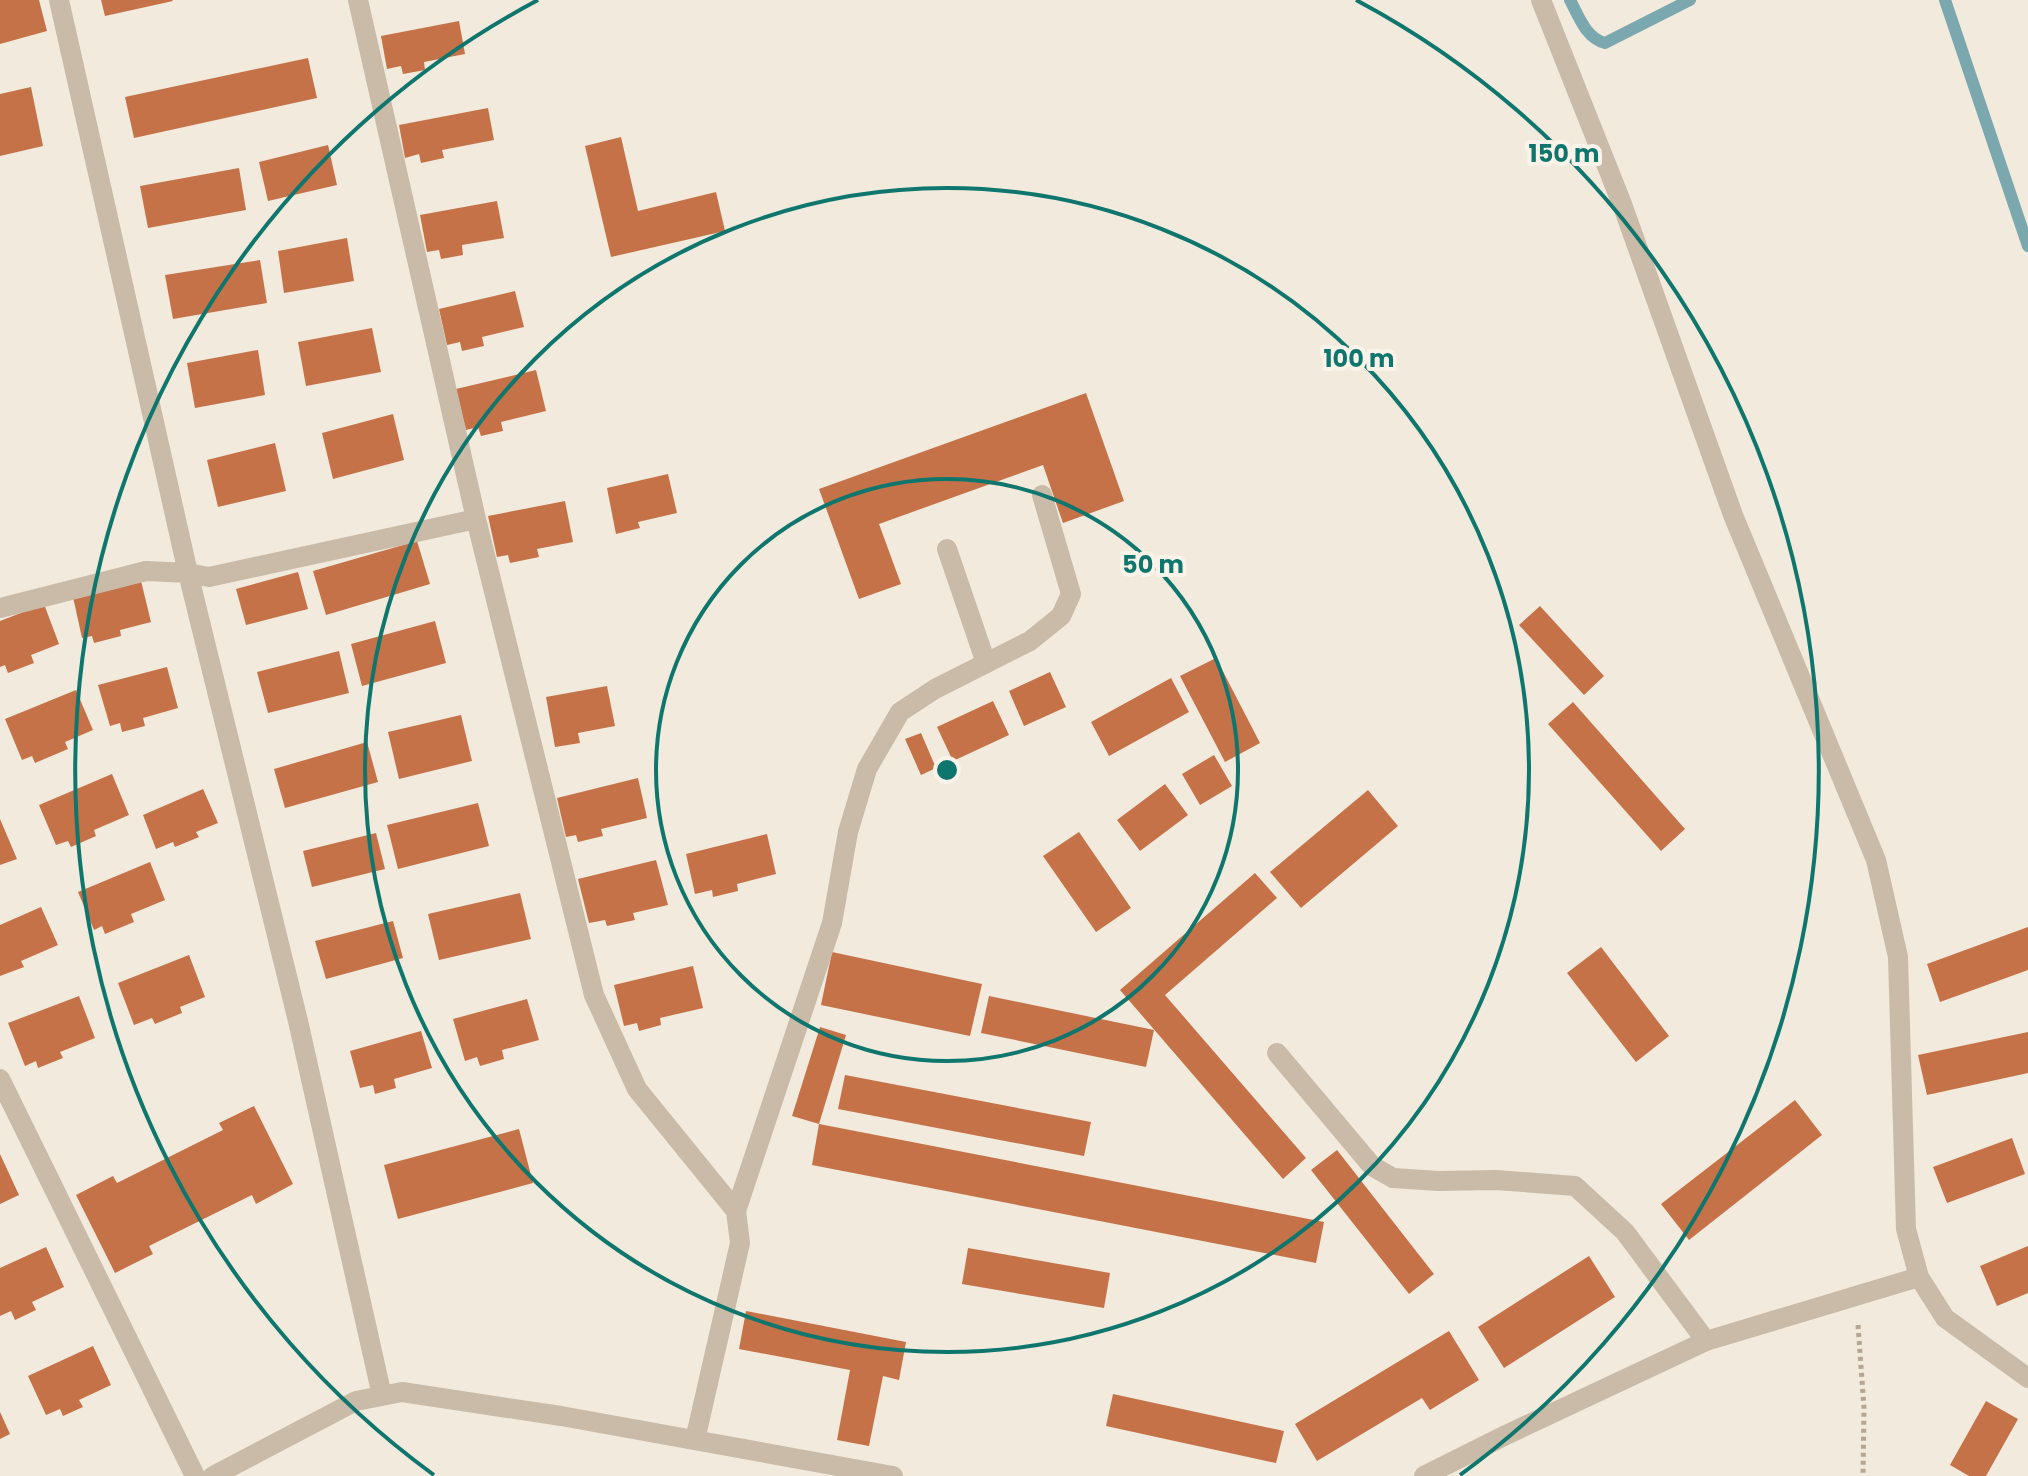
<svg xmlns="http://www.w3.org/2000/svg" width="2028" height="1476" viewBox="0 0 2028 1476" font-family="Poppins,sans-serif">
  <rect width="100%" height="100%" fill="#f2eadc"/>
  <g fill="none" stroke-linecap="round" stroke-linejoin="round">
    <path stroke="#7ba8af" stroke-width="12" d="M1570,0C1579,17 1586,38 1605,43L1690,0
      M1945,0L2028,246"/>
  </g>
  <path fill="#c57248" d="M0,0H39L47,31L0,44Z
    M101,0H172L173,1L105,16Z
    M459,21L465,54L424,62L425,70L403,74L401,66L387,69L381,36Z
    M308,58L317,98L134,138L125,97Z
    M31,87L43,146L0,156V94Z
    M488,108L494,140L442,150L444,158L421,163L419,154L405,158L399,125Z
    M621,137L638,211L716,192L725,231L611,257L585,146Z
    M328,145L337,185L268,201L259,162Z
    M239,168L246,210L148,228L140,186Z
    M497,201L504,238L462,245L463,255L441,259L439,250L427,252L420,215Z
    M347,238L354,281L284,293L278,251Z
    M260,260L267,303L173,319L165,275Z
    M515,291L524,327L482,337L484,346L462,351L460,342L447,345L439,309Z
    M372,328L381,372L306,386L298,342Z
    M258,350L265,395L195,408L187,363Z
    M536,370L546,411L501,422L503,431L481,436L478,427L466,430L456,389Z
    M1086,393L1124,501L1063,523L1043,465L879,524L901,584L859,599L819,489Z
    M393,414L404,460L333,479L322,433Z
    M275,443L286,491L218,507L207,460Z
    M668,474L677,513L638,522L640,528L616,534L607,488Z
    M565,501L573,542L537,549L539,557L510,563L508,555L497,557L488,516Z
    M417,541L430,584L326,615L313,571Z
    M298,572L308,609L246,625L236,589Z
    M141,581L151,622L120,630L121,636L94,643L92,636L82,638L73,597Z
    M44,604L59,644L31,655L34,663L8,673L5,665L0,667V621Z
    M1540,606L1604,676L1584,695L1519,625Z
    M435,621L446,663L362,686L351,644Z
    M339,651L349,693L268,713L257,672Z
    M1216,658L1260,743L1225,762L1180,676Z
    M167,667L178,708L143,718L145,726L122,732L120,723L110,726L98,685Z
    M1050,672L1066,707L1024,726L1009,691Z
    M1171,678L1189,712L1109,756L1091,722Z
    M607,686L615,726L578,733L580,743L555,747L546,697Z
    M76,690L93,730L65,742L68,749L35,763L32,756L22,760L5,719Z
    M993,701L1009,735L953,761L937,727Z
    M1573,702L1685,829L1661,851L1548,724Z
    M461,715L472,761L399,779L388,732Z
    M921,733L936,768L921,775L905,739Z
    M367,742L378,782L285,808L274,769Z
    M1214,755L1232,786L1200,805L1182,774Z
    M112,774L129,815L94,830L96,836L71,847L68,841L56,845L39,805Z
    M638,778L647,818L601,829L603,836L578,842L576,835L566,837L557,798Z
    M1165,784L1188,815L1140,851L1117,820Z
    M203,789L218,823L196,832L199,837L175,847L173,842L156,849L143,815Z
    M1368,790L1398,826L1301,908L1270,872Z
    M478,803L489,846L398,869L387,825Z
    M0,819L17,859L0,865Z
    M1079,832L1131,908L1096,932L1043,856Z
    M376,833L385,869L312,887L303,851Z
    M767,834L776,874L737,884L738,891L713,897L712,890L695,894L686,854Z
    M656,860L668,905L633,913L635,920L607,926L605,920L589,923L578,879Z
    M150,862L165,900L131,914L134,922L105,934L102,926L94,930L78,892Z
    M1255,873L1277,898L1165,995L1306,1158L1283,1179L1120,990Z
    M520,893L531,939L439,960L428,914Z
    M41,907L58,945L21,961L24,967L0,976V925Z
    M393,921L403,958L326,979L315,941Z
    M2028,927V970L1940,1002L1927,964Z
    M1601,947L1669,1036L1636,1062L1567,973Z
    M832,952L982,984L970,1036L821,1005Z
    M189,955L205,997L180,1007L182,1013L155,1024L152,1018L134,1025L118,983Z
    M693,966L703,1008L660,1018L661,1025L639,1031L637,1023L624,1026L614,985Z
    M79,996L95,1038L60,1052L63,1058L38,1068L36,1061L25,1066L8,1023Z
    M989,996L1154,1030L1146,1067L981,1033Z
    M527,999L539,1040L502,1050L504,1059L480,1066L477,1057L465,1061L453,1019Z
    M820,1027L846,1035L819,1124L792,1116Z
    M421,1031L432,1068L394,1079L396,1088L375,1094L373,1085L360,1088L350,1051Z
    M2028,1032V1073L1927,1095L1918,1055Z
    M845,1075L1091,1122L1084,1156L838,1109Z
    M1795,1100L1822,1135L1689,1240L1661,1204Z
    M254,1106L293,1184L256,1204L252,1195L149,1246L153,1254L115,1273L76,1195L113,1176L117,1183L223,1130L219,1123Z
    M819,1124L1324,1222L1316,1263L812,1165Z
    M519,1129L533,1183L398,1219L384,1165Z
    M2012,1138L2025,1174L1947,1203L1933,1167Z
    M1337,1150L1434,1274L1409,1294L1311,1170Z
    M0,1154L19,1195L0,1204Z
    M2028,1246V1293L1997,1306L1980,1266Z
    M46,1247L64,1287L32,1302L36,1310L15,1320L11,1311L0,1316V1268Z
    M968,1248L1110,1273L1104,1308L962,1284Z
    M1589,1256L1615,1297L1504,1368L1478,1327Z
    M746,1311L906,1342L899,1380L883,1376L869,1446L837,1440L850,1370L739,1349Z
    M1449,1331L1479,1380L1430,1410L1422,1398L1317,1461L1295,1424Z
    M93,1346L111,1385L79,1400L83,1407L63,1416L60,1409L46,1415L28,1376Z
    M1113,1394L1284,1431L1276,1463L1106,1426Z
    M1986,1401L2018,1419L1986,1476H1969L1950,1465Z
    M0,1412L10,1434L0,1439Z"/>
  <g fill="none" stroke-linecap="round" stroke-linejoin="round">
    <path stroke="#b6a592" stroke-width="5" stroke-dasharray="4 4" stroke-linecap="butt" d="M1858,1325L1864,1408L1863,1476"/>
    <path stroke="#cabba8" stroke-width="20" d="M947,549L986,663
      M1277,1053L1372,1166L1393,1178L1438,1181L1496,1180L1575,1186L1625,1232L1706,1341"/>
    <path stroke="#cabba8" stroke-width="20" d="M59,0L188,573L298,1021L382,1396
      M358,0L476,519L594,995L637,1089L736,1211L740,1243L695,1440
      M1541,0L1622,204L1733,515L1876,860L1898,957L1906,1229L1919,1277L1945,1318L2028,1378
      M0,608L146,571L188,573L209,577L476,519
      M0,1079L195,1476
      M736,1211L832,923L848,832L867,769L900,712L935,689L1030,641L1061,616L1071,594L1042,495
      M213,1476L356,1401L402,1392L561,1416L893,1476
      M1424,1476L1506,1435L1706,1341L1919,1277"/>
  </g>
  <g fill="none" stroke="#0f766e" stroke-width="4">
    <circle cx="947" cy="770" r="291"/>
    <circle cx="947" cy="770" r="582"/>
    <path d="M434 1475A872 872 0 0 1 538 0M1356 0A872 872 0 0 1 1460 1475"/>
  </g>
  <circle cx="947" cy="770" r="12" fill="#0f766e" stroke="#f9f3e9" stroke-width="4"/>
  <g font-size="24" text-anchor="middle" font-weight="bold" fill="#0f766e" stroke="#f9f3e9" stroke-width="8" stroke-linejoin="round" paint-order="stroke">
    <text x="1564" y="162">150 m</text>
    <text x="1359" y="367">100 m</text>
    <text x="1153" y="573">50 m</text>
  </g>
</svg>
